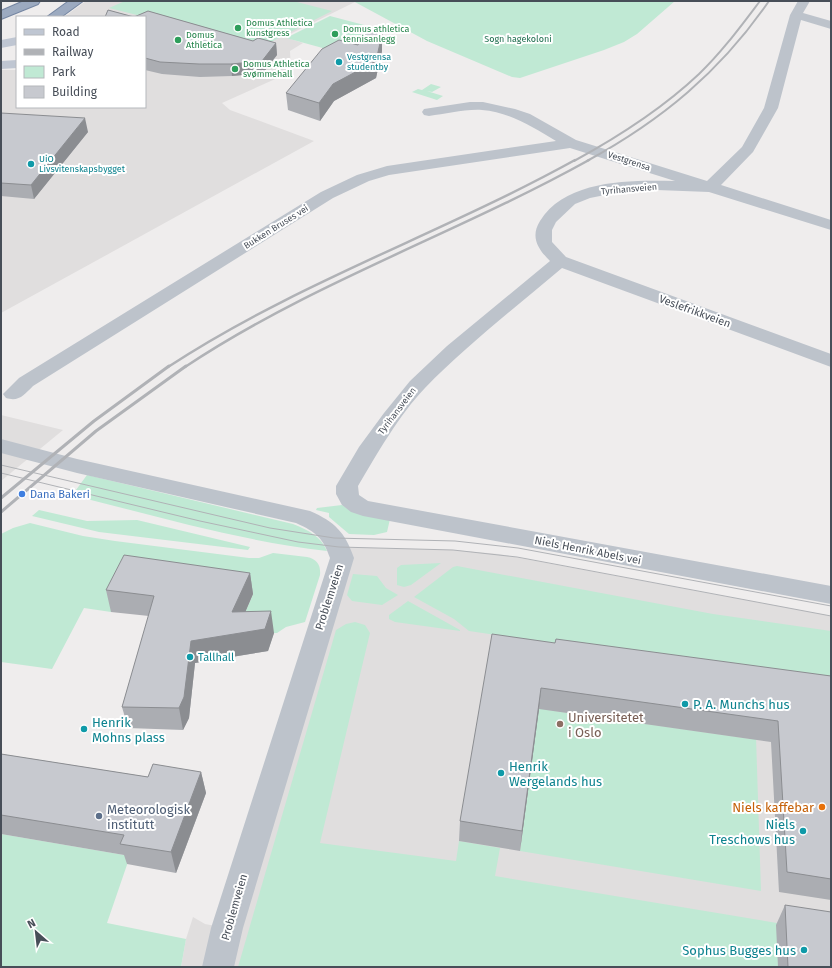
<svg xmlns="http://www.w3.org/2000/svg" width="832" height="968" viewBox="0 0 832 968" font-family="'Fira Sans',sans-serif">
  <rect width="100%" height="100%" fill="#efeded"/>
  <path fill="#e0dede" d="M86,1H352L355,2L284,37L303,43L290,51L291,72L222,103L230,110L314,141L1,313V70H17V107H145V17H64Z
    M1,415L63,430L1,481Z
    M339,547L453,550L499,554L831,616V967H181L186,939L193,917L205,924L226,928Z"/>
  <path fill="#c0e9d4" d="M125,1H293L332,11L255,50L145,17L109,8Z
    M353,1H675L637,34L624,42L604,50L520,78L512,77L427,41Z
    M330,16L383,30L341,53L286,38Z
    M431,84L441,87L432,92L427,91L443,96L437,100L412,92L418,89L422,90Z
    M87,475L293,524C308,530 321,536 327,551C246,542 167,519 87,499L73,494Z
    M342,505L348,509L390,519L387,532L374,535L349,534L329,517V513L316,510L317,508Z
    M39,510L87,521L137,520L250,547L248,550L99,532L32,516Z
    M30,523L83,536L115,541L249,558H259L273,553L307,557C317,559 321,565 320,575L305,622L286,627L277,633L236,634L253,594L129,576L111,612L84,608L52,669L1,662V534L13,528Z
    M441,563L411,585L404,587L397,585V568L401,565Z
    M457,566L713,614L831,631V702L491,655L496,635L469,631L454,619L414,597L453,567Z
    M353,574L377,576L386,588L398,595L382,605L352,601L347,595Z
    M408,601L460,630V631L395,622L389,619V615Z
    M355,622L365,625L370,633L320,843L456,861L459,841L500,848L495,876L777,923L779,967H238L336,630L346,624Z
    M539,705L548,710L751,739L756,737L761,891L520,851Z
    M1,834L130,856L107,923L186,939L181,967H1Z"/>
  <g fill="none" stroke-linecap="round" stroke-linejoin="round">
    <defs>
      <path id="trunk" d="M24,1H40L38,4L1,19V11Z
        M69,1H83L61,17H47Z"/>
    </defs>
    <use href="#trunk" stroke="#7586a2" stroke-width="2"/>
    <path fill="#bdc3cb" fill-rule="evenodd" d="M798,1H810L803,13L831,21V29L801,20L778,108L753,152L721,185L831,220V230L709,192L657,190L620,192L590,198L575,204L556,222L552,230V242L566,257L831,354V367L562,268C516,307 467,345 425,388C399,415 377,454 358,486L359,495L368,501L831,586V604L363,516L351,512L342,505L336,494V486L359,447L384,413L410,381L447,346L550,261C538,249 530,237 540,221C566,179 631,180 675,181L570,148L389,175L369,181L333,198L33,386C24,395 19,402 6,398L3,394L19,378L321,192L357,175L387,166L556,141C533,127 509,112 482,110C464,109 446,114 429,116L424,115L422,112L424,109L470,102H483L515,109L530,114L576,140L707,181L742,147L764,108L790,15Z"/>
    <path fill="#bdc3cb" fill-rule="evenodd" d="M1,439L77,459L310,511C335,522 345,532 354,558L243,928L234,967H202L211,928L330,558C323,538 316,532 296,523L77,473L1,453Z"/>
    <path fill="#bfc6d2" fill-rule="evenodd" d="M17,37V45L1,48V40Z
      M17,60V68L1,69V61Z"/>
    <use href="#trunk" fill="#9caac0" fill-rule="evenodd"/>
    <path stroke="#b0b2b6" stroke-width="1" d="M1,465L270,528L334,538L455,541L518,548L831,606
      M1,473L200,521L298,542L339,547L453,550L517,557L831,616"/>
    <path stroke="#b0b2b6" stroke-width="2" d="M574,161C618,137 662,109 699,74C722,52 741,26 760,1
      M587,161C662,120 720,72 769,1"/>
    <path stroke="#b0b2b6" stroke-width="2.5" d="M168,367C296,283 441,234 575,160
      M185,367C311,283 456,234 589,160"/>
    <path stroke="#b0b2b6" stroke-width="3" d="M1,498L94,421L169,366
      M1,512L96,431L186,366"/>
  </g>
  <path fill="#abadb2" d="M108,10L134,17L148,11L253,41L258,38L276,43L277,55L263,73L232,76L200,77L162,74L145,70V17H105Z
    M382,34V51L376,78L334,101L320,121L288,110L286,93L358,45Z
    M1,113L88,132L34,199L1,196Z
    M250,573L253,594L245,612L274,633L268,651L195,663L189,718L183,730L128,728L122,707L149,616L111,612L106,590Z
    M555,643L831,676V900L779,892L771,742L539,709L520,851L459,841L460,821Z
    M1,754L148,777L201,772L206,793L176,873L127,864L124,855L1,834Z
    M785,905L831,967H778L776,925Z"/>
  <path fill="#8b8d91" d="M382,34V51L376,78L334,101L320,121L319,103L333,84Z
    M276,43L277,55L263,73L232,76L231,64Z
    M85,118L88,132L34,199L31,185Z
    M250,573L253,594L236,634L232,612Z
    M271,611L274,633L268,651L195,663L189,718L183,730L179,708L191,641Z
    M541,688L539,709L520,851L522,831Z
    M201,772L206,793L176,873L171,852Z"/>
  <path fill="#c7c9cf" stroke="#8b8d91" d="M108,10L134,17L148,11L253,41L258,38L276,43L262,61L231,64H199L160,62L145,58V17H105Z
    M362,29L382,34L376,61L333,84L319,103L286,93L322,49L339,40L358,45Z
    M1,113L85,118L31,185L1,183Z
    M124,555L250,573L232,612L271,611L265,629L191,641L184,697L179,708L122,707L154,596L106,590Z
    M492,634L555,643L556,639L831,676V879L787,872L778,721L541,688L522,831L460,821Z
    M1,754L148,777L153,764L201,772L171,852L120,844L124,835L1,815Z
    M785,905L831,912V967H788Z"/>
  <g fill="#2e9e5b" stroke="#fff" stroke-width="1.5">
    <circle cx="238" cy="28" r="4"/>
    <circle cx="335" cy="34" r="4"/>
    <circle cx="178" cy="40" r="4"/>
    <circle cx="235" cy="69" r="4"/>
  </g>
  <g fill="#0f9aa8" stroke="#fff" stroke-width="1.5">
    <circle cx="339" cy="62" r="4"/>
    <circle cx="31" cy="164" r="4"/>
    <circle cx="190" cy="657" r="4"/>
    <circle cx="685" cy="704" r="4"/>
    <circle cx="84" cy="729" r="4"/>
    <circle cx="501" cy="773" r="4"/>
    <circle cx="803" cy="831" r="4"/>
    <circle cx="804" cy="950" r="4"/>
  </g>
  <circle fill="#3f7fe0" stroke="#fff" stroke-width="1.5" cx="22" cy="494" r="4"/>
  <circle fill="#8d6e63" stroke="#fff" stroke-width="1.5" cx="560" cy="724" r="4"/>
  <circle fill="#e8710a" stroke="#fff" stroke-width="1.5" cx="822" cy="807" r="4"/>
  <circle fill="#5c6f8a" stroke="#fff" stroke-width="1.5" cx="99" cy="816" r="4"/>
  <g text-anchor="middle" stroke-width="4" stroke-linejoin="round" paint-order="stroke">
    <g font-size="9" fill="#27864d" stroke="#fff" text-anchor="start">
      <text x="246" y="26">Domus Athletica<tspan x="246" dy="10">kunstgress</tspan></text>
      <text x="343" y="32">Domus athletica<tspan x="343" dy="10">tennisanlegg</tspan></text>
      <text x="186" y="38">Domus<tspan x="186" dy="10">Athletica</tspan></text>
      <text x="243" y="67">Domus Athletica<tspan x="243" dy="10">svømmehall</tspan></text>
    </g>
    <g font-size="9" fill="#217051" stroke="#fff">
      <text x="518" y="42">Sogn hagekoloni</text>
    </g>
    <g font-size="9" fill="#0d838f" stroke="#fff" text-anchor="start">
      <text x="347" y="60">Vestgrensa<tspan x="347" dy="10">studentby</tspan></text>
      <text x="39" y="162">UiO<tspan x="39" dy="10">Livsvitenskapsbygget</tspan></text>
    </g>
    <g font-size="9" fill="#474e58" stroke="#fff">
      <text transform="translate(629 161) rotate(18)" y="3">Vestgrensa</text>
      <text transform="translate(629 189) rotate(-5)" y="3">Tyrihansveien</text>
      <text transform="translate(276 227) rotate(-32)" y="3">Bukken Bruses vei</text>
      <text transform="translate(397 411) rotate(-53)" y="3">Tyrihansveien</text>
    </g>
    <g font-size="11" fill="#474e58" stroke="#fff">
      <text transform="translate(695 311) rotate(20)" y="4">Veslefrikkveien</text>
      <text transform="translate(588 550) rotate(11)" y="4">Niels Henrik Abels vei</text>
      <text transform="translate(329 597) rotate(-72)" y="4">Problemveien</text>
      <text transform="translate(234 907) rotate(-74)" y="4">Problemveien</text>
    </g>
    <g font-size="11" fill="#366cbe" stroke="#fff" text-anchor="start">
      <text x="30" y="498">Dana Bakeri</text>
    </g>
    <g font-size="11" fill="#0d838f" stroke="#fff" text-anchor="start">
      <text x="198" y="661">Tallhall</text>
    </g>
    <g font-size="13" fill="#0d838f" stroke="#fff" text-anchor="start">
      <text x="693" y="709">P. A. Munchs hus</text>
      <text x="92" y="727">Henrik<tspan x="92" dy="15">Mohns plass</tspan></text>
      <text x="509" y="771">Henrik<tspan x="509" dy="15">Wergelands hus</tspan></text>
      <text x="795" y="829" text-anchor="end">Niels<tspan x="795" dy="15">Treschows hus</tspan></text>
      <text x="796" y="955" text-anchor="end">Sophus Bugges hus</text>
    </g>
    <g font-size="13" fill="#785e54" stroke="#fff" text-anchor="start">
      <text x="568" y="722">Universitetet<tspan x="568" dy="15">i Oslo</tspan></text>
    </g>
    <g font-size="13" fill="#c56008" stroke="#fff" text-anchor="end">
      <text x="814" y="812">Niels kaffebar</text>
    </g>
    <g font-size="13" fill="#4e5e75" stroke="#fff" text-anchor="start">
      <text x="107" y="814">Meteorologisk<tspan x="107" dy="15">institutt</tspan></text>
    </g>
  </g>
  <rect width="832" height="968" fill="none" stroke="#474e58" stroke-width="4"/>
  <rect x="16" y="16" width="130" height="92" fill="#ffffff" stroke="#b5b8bc"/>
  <rect x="24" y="29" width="20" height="6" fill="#bfc6d2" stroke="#b5b8bc"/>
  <text x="52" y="36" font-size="12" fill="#474e58">Road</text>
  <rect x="24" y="49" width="20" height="6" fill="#b0b2b6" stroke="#b5b8bc"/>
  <text x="52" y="56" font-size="12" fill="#474e58">Railway</text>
  <rect x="24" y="66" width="20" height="12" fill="#c0e9d4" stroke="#b5b8bc"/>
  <text x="52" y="76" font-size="12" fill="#474e58">Park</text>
  <rect x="24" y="86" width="20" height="12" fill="#c7c9cf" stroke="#b5b8bc"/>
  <text x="52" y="96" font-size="12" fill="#474e58">Building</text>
  <g transform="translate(36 932) rotate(332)" stroke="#ffffff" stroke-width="3" paint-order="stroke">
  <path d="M0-3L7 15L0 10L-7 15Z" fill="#474e58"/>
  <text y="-6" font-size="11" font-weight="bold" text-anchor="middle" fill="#474e58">N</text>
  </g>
</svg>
